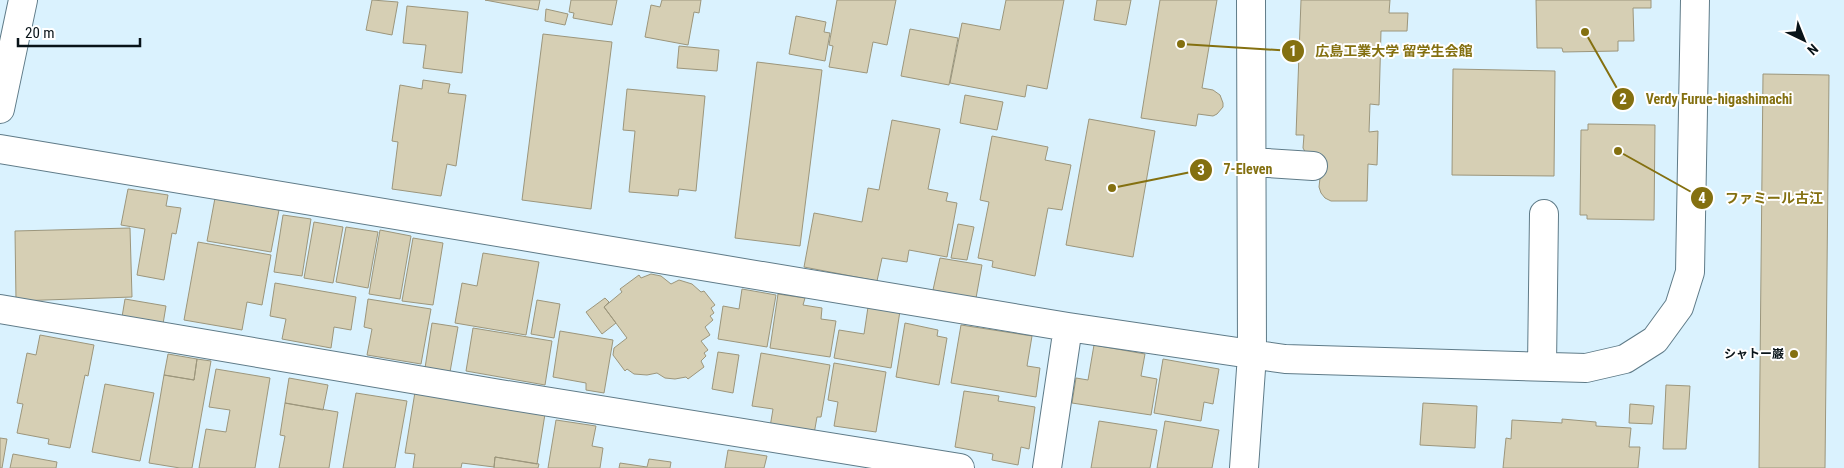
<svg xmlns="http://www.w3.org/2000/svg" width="1844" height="468" viewBox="0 0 1844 468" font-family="'Roboto Condensed','Noto Sans JP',sans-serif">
  <rect width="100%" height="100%" fill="#daf2fe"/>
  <path fill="#d6cfb4" stroke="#9c967c" d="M372,0L398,2L392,35L366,30Z
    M485,0H540L538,10Z
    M571,0H617L612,25L573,18L574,13L569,12Z
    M662,0H701L699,13L694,12L688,45L645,37L651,5L660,7Z
    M837,0H896L887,45L873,42L867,73L829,67L833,46L829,45Z
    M1006,0H1064L1047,89L1027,85L1025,97L950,83L962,23L1000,30Z
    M1097,0H1131L1126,25L1094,20Z
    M1160,0H1217L1202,88L1213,90L1220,95L1223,103V107L1217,114L1213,116L1198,114L1196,126L1141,118Z
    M1301,0H1390L1389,13H1408L1407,31H1381L1379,105L1370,104L1369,132L1378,131L1377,165L1368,164L1367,201H1331L1325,198L1321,193L1319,187L1320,178H1313V166L1303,148L1304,135H1296Z
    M1536,0H1651V8H1633L1634,41H1618V51L1563,52L1562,48H1537Z
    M407,6L468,12L462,73L423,68L426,45L403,43Z
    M546,9L568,14L565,25L545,21Z
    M796,16L826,22L824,32L830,33L825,61L789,54Z
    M910,29L958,38L949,85L901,76Z
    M543,34L612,42L591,209L522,200Z
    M679,46L719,50L717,71L677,68Z
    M757,62L822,70L800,246L735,238Z
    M1453,69L1555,71L1554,176L1452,175Z
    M1763,74L1829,75L1825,468H1759Z
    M423,80L450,84L448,93L466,95L456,166L447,164L441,196L392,189L398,142L392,141L400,85L422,89Z
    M627,89L705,96L696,191L679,189L678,196L629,192L635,131L623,130Z
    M965,95L1003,102L997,130L960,123Z
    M1089,119L1155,131L1133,257L1066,245Z
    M892,120L940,129L928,189L948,193L946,201L957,203L947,257L909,250L907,262L882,258L877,281L804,267L814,213L862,222L868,188L879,190Z
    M1588,124L1655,125L1654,220L1587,219V215H1580L1581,130H1588Z
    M992,136L1048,147L1045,160L1071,165L1062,210L1048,208L1035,276L992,267L993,261L978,258L989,202L980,200Z
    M128,189L168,195L166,206L181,208L176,234L172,233L164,280L137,275L145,229L121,225Z
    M215,198L279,210L271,252L207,241Z
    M283,215L311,219L302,276L274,272Z
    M314,222L343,227L333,283L304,278Z
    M958,224L974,227L967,260L951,258Z
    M346,227L378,232L368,288L336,282Z
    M130,228L132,297L16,301L15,231Z
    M380,230L411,236L400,299L369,294Z
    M413,238L443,243L433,305L402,301Z
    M198,242L271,255L262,305L247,302L242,330L184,320Z
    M483,253L539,262L526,335L455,323L462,283L477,286Z
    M940,258L982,265L976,298L933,290Z
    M651,274L661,276L671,284L679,280L692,284L701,292L704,291L715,305L711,308L714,313L710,316L713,320L705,327L710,335L701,341L708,350L704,353L706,356L701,361L704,367L688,379L686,377L675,379L665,378L657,373L647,375L634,374L627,369L625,371L613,355L614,348L627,338L604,307L622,292L620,289L639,275L641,278Z
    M275,283L356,297L351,330L334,327L331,348L282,339L286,319L270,316Z
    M742,289L776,295L767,347L718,339L723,306L739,309Z
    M778,294L805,298L803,305L822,308L821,319L836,321L830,357L770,348Z
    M605,298L609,302L604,307L616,323L602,334L586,312Z
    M125,299L166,306L163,324L122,317Z
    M368,299L431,309L421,364L367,355L372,329L364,327Z
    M537,300L560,304L554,338L531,334Z
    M868,307L900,311L891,368L834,358L839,330L864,334Z
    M432,323L458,327L450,372L425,368Z
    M905,323L938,330L937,336L947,338L939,385L896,377Z
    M961,325L1032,336L1027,366L1040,368L1036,397L951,383Z
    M473,328L552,341L545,385L466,371Z
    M560,331L613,340L604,393L586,390V383L553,377Z
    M40,335L94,345L88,376L85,375L70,448L48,444L49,439L17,433L23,404L17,403L27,353L36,355Z
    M1094,345L1145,354L1141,376L1157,379L1151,415L1072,403L1076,378L1088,380Z
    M718,352L739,355L733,393L712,389Z
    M761,353L830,365L821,417H817L814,434L770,427L773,409L752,406Z
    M168,354L197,359L194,380L164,375Z
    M197,359L211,361L192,468H180L149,463L164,375L194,380Z
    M1163,359L1219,369L1213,404L1204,402L1201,421L1154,413Z
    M834,363L886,372L876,432L834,426L838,402L828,400Z
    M216,369L270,378L255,468H199L206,429L226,432L230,410L209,407Z
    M289,378L328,385L323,410L285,403Z
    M105,384L154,393L140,461L92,452Z
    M1666,385L1690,386L1686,449H1663Z
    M964,391L999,396L998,401L1035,407L1029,449L1021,447L1018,465L992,460L993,454L955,447Z
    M415,392L545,414L537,464L495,457L494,467L462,463L461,468H413L415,454L405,453Z
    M356,393L407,401L395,468H343Z
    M285,403L338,412L329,468H279L285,436L280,435Z
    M1423,403L1477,406L1475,448L1420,445Z
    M1630,404L1654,406L1652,424L1629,423Z
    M1562,419L1596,422V426L1631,428L1629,447H1640L1638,468H1503L1506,438L1511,439L1512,420L1562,423Z
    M556,420L596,426L592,446L603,448L600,468H548Z
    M1099,421L1157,430L1150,468H1091Z
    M1165,421L1219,430L1212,468H1157Z
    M0,438L7,439L2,468H0Z
    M728,450L767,456L764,468H725Z
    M13,454L57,462L56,468H10Z
    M495,457L539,464L538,468H494Z
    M649,459L671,462L670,468H619L620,463L647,467Z"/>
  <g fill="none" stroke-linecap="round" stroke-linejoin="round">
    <defs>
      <path id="minor" d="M0,109L23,0
        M0,149L1068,327L1285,359L1586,368L1625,359L1655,340L1679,307L1690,272L1695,0
        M1252,162L1313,166
        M0,309L500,394L960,468
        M1542,366L1544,214
        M1047,468L1068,327
        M1244,468L1252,355L1251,0"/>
    </defs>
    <use href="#minor" stroke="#5f7b88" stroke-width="30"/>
    <use href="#minor" stroke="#fff" stroke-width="28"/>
  </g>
  <circle fill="#847010" stroke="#fff" stroke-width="2" cx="1794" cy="354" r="5"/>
  <g text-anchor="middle" stroke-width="4" stroke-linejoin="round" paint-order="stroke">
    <g font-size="12" font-weight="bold" fill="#081318" stroke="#fff" text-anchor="end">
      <text x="1784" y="358">シャトー巌</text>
    </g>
  </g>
  <path fill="none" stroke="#847010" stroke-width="2" d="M1181 44L1293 51M1585 32L1623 99M1112 188L1201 170M1618 151L1702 198"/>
  <g fill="#847010" stroke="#fff" stroke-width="2">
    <circle cx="1181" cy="44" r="5"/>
    <circle cx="1585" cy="32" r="5"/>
    <circle cx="1112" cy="188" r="5"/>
    <circle cx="1618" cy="151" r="5"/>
    <circle cx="1293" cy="51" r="12"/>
    <circle cx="1623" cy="99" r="12"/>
    <circle cx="1201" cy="170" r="12"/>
    <circle cx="1702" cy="198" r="12"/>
  </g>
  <g font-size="15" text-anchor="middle" font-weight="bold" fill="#fff">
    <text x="1293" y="56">1</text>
    <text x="1623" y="104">2</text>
    <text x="1201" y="175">3</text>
    <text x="1702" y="203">4</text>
  </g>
  <g font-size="14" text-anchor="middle" font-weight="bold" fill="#847010" stroke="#fff" stroke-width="4" stroke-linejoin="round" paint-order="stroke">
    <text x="1394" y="56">広島工業大学 留学生会館</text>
    <text x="1719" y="104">Verdy Furue-higashimachi</text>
    <text x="1248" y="174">7-Eleven</text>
    <text x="1774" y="203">ファミール古江</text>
  </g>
  <g transform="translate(1804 40) rotate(137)" stroke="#ffffff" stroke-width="4" paint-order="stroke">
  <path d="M0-4L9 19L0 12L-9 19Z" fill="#081318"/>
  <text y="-8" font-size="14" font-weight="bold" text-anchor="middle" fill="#081318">N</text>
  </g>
  <path d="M18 38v8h122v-8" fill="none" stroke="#081318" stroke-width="2.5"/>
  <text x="25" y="38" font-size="15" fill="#081318" stroke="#ffffff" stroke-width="4" paint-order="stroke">20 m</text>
</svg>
